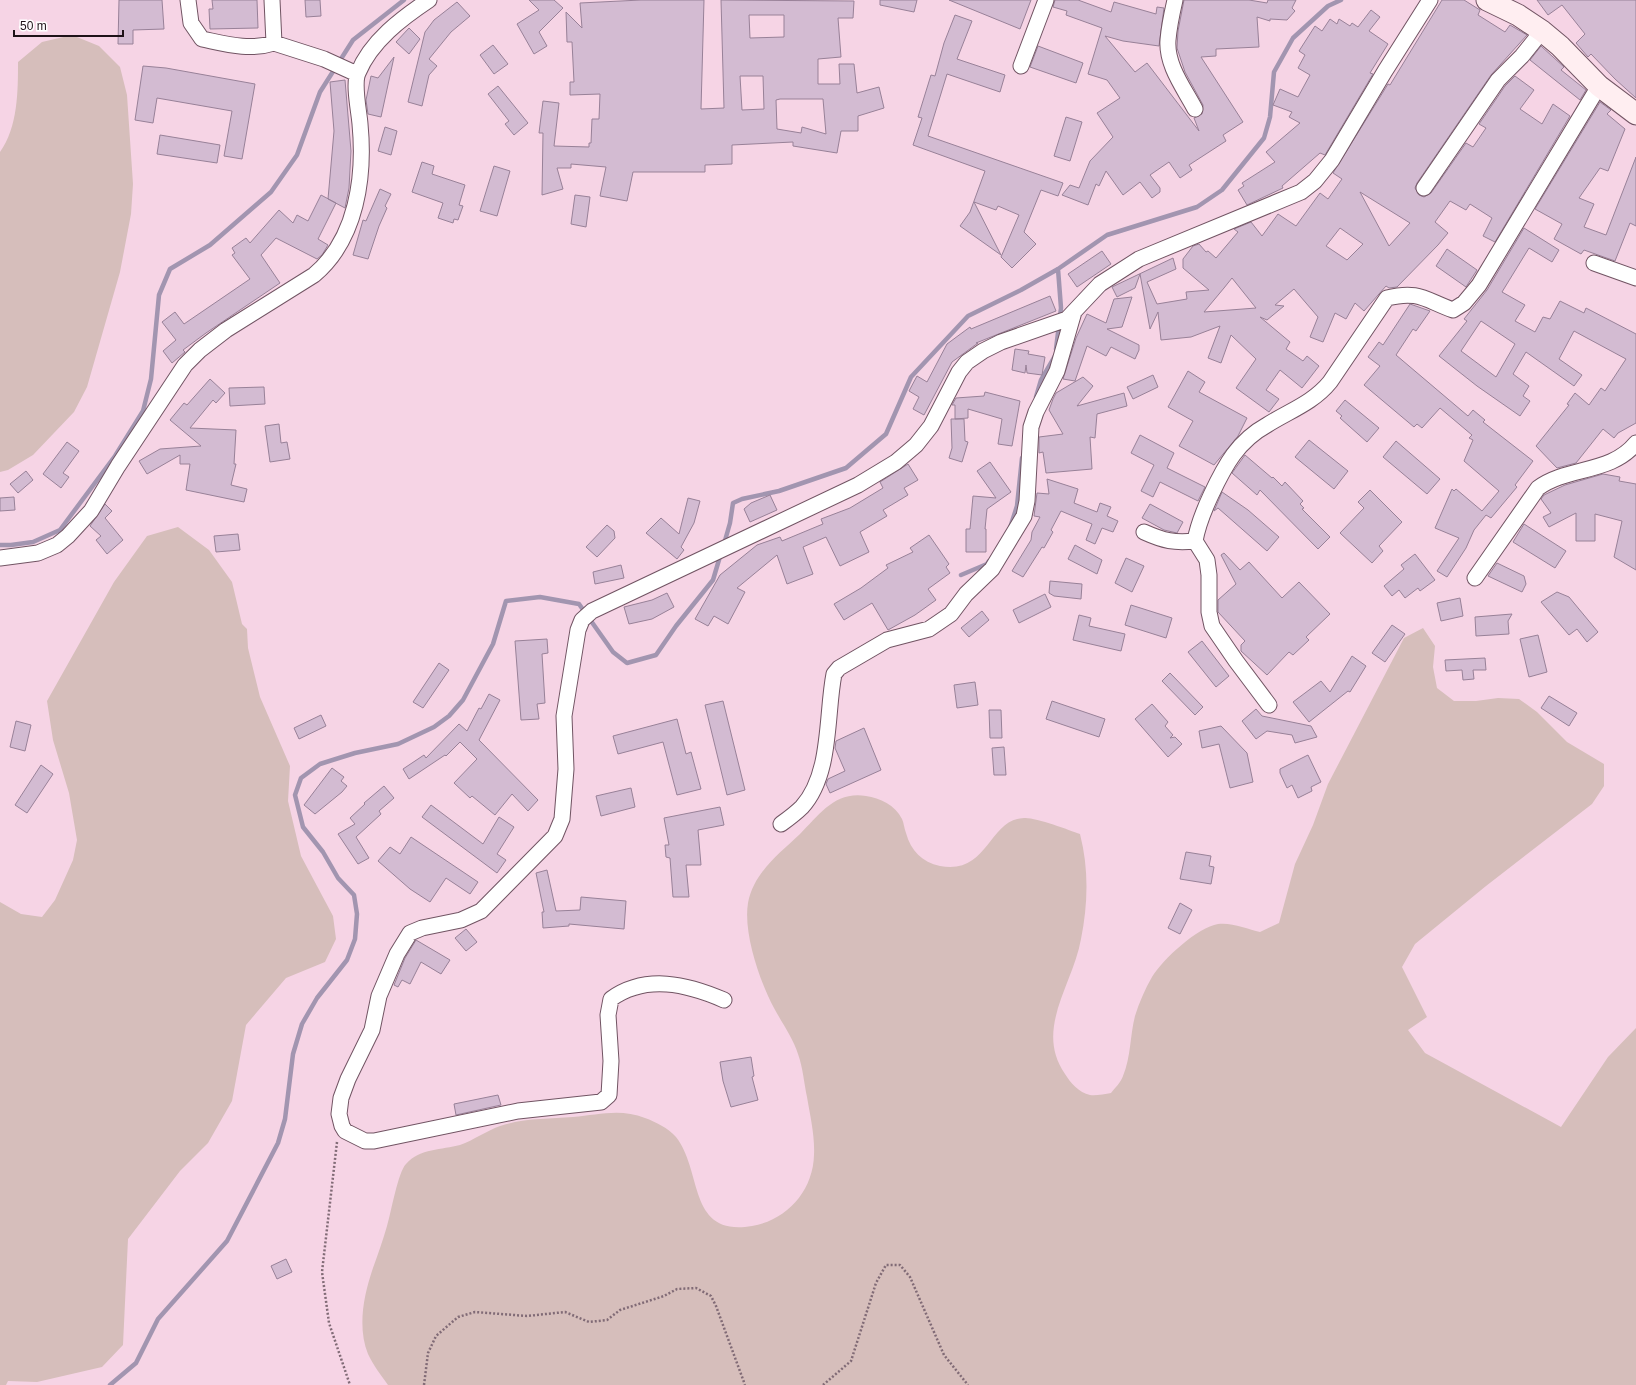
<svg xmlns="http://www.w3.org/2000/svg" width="1636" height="1385" viewBox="0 0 1636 1385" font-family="Helvetica,sans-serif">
  <rect width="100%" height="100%" fill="#f6d4e5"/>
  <path fill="#d6bebb" d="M72,35L99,46L120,67L127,95L133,184L131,214L120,272L87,387L74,412L33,455L8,470L0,472V152C18,127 18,91 18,62L42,42Z
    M178,527L209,550L232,582L242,624L247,629L248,648L260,697L290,766L288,801L301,856L333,916L336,939L325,962L286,978L246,1025L232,1101L208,1143L180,1171L128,1239L123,1345L102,1367L37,1382L8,1381L6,1385H0V902L21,914L42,917L55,900L73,860L77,840L69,793L53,740L47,701L114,582L147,536Z
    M1423,628L1435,646L1433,667L1437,688L1454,701H1476L1498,698L1519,699L1537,712L1567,742L1604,764V786L1592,804L1486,886L1415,944L1402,967L1427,1017L1408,1030L1425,1053L1561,1127L1608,1057L1636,1028V1385H388C381,1375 373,1365 368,1354C357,1327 364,1294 373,1268C378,1254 383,1240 387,1226C391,1213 398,1172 406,1164C420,1148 442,1150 460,1145C474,1140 486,1131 500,1126C524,1118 548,1119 573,1117C598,1115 620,1108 645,1118C656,1122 668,1128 676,1137C703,1171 687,1237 752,1226C787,1220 813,1191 814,1155C815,1136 810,1115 807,1097C804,1083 803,1068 798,1054C793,1038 782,1023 774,1008C760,982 743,933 748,903C754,872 779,854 800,834C820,814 835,791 866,796C880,798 895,805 902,819C904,823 904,828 906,833C911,851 922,862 940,866C989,875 988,819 1024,818C1035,817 1069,830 1080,834C1089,869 1088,904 1081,939C1073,985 1034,1029 1065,1074C1070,1082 1079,1093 1090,1095C1095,1096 1105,1094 1111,1093C1115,1088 1121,1082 1123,1076C1131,1057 1130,1035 1135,1016C1139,1003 1145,989 1152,977C1163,959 1198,927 1218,924C1231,922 1248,929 1260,932L1279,923L1295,864L1313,825L1328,784L1404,638Z"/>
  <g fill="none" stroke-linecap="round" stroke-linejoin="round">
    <path stroke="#a295b0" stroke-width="4.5" d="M1056,349L1061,308L1058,269
      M1036,397L1041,380L1055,356
      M1010,528L1017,506L1022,458
      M724,544L730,523L733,503L742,499L779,491L846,468L886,434L911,377L968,316L1021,290L1058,269L1107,235L1197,207L1222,190L1264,138L1270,117L1274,72L1293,38L1328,6L1341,0
      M0,545H11L33,542L60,530L115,456L143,411L151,379L159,295L170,269L210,245L271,192L297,155L320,92L353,40L404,0
      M961,575L987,564L989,561
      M110,1385L136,1363L158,1319L227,1241L278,1143L285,1119L293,1054L302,1024L317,998L347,960L355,939L357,914L354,895L338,878L323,852L303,827L295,795L301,778L320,764L355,753L398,744L434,727L449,716L463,700L493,644L506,601L540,597L579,604L613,652L627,663L656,655L676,626L713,580L721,553"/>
  </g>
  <path fill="#d3bbd2" stroke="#988198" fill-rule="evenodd" d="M119,0H162L164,29L133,30V44H118Z
    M212,0H257L258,28L210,29L209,9H213Z
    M305,0H320L321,16L306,17Z
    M529,0H554L563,8L539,32L547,46L534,54L517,24L539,10Z
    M641,0H704L701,109L724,108L721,0L854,1L853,18H838L841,57L818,59V84H840L839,64H854L857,93L879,87L884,108L858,116V131H841L837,153L793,146V142L732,145V164L705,165V172H633L627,201L600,196L606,167L571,164V168H557L563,189L542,195L543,133H539L543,101L559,103L554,146L589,147V143H591L592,119H599L600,94L570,95V82H574L572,42H567L566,12L582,28L580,3ZM749,15H784V37L750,38ZM740,76H763L764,109L742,110ZM780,99H823L826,134L802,127L801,133L777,129L776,100Z
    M880,0H917L914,12L880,5Z
    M949,0H1031L1020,29Z
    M1055,0H1078L1111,12L1114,2L1156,14L1157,7L1164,8L1159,46L1123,41L1105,36L1135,72L1147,63L1199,131L1194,118L1202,114L1203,105L1185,72L1177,48L1178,31L1184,0H1249L1267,3L1268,0H1296L1292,8L1295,11L1287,20L1270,19V21L1257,17L1259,47L1216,49V56L1201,57L1243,122L1223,135L1226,141L1189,165L1192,170L1180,178L1169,162L1150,175L1160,188V192L1152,198L1140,182L1123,195L1106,171L1099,186L1096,184L1088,205L1062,195L1070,185L1079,188L1090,161L1113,137L1097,113L1120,98L1107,80L1088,74L1102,28L1066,15L1067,11L1053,7Z
    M1442,0H1464L1480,10L1478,15L1505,32L1510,25L1527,35L1491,75L1417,183L1415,188L1419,195L1424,197L1431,193L1466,143L1473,147L1486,128L1479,124L1505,86L1515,76L1534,90L1520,109L1542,124L1553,104L1570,116L1495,242L1483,236L1492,218L1470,204L1466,210L1450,201L1435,222L1448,233L1438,245L1397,287L1389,288L1386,286L1364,311L1355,303L1346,319L1335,313L1323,342L1310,337L1318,317L1294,289L1275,305L1284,306L1267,320L1260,317L1290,342L1286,349L1303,361L1307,356L1319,366L1302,388L1280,370L1266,390L1279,399L1269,412L1236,388L1256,359L1231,335L1221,363L1208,358L1220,326L1191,337L1161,340L1158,312L1150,329L1140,274L1135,288L1117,297L1112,287L1173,258L1176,269L1147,282L1157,304L1187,299L1186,292L1209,290L1183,268V259L1193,246L1199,244L1206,252L1208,251L1216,258L1238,232L1234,229L1251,222L1262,236L1278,214L1296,226L1320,193L1328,199L1342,179L1333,173L1388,84L1390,85ZM1360,192L1410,223L1389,246ZM1340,228L1363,244L1347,260L1326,246ZM1232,278L1256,308L1204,312L1224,288Z
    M1537,0H1636V98L1615,79L1591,54L1588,57L1576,43L1585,34L1562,5L1548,15Z
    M457,2L470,16L451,32L429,59L437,66L429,75L422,106L408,102L425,32L434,20Z
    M1371,10L1380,17L1369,31L1388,44L1370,73L1373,74L1325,155L1320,153L1282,186L1283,188L1247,205L1238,190L1244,186L1242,183L1275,162L1266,152L1300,123L1289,117L1292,112L1273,105L1280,89L1298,97L1310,75L1298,68L1305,55L1299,51L1315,26L1322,31L1330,19L1337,24L1339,19L1350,26L1352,23L1358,27Z
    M955,15L972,21L957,59L1005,75L1000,92L947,74L928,136L1063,183L1058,196L1041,190L1024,232L1036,244L1012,268L1001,257L1019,215L998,206L996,210L974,202L1001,255L960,226L970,212L985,171L913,145L922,118L918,117L931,75L935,76L944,43Z
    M409,28L420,39L409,54L396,42Z
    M493,45L508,64L494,74L480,55Z
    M1038,46L1083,63L1076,83L1030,67Z
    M1541,46L1564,67L1561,70L1586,90L1580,100L1530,60Z
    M394,57L381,117L368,114L366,100L371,76L378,78Z
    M143,66L166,68L255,84L242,159L224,156L232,111L157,98L153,123L135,120Z
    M345,80L351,151L349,188L345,208L328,199L334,131L330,82Z
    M498,86L528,123L514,135L505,124L509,121L488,94Z
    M1600,102L1611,110L1607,114L1625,129L1608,171L1600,168L1579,198L1594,204L1584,227L1606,235L1636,157V226L1630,223L1615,261L1584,250L1581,254L1554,239L1562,224L1535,209Z
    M1066,117L1082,122L1070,161L1054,156Z
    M385,127L397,131L391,155L378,151Z
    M160,135L220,145L217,163L157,154Z
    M422,162L434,166L432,174L465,185L459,205L463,206L458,220L454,219L453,223L438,218L443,203L412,192Z
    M494,166L510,171L497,216L480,211Z
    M380,189L391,194L385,206L387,208L379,226L368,259L353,255L363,220L366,221Z
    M321,195L336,203L318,239L328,245L322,255L317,259L276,238L261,255L280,283L206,333L183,350L185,352L172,363L163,351L176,340L162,322L175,312L184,324L250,279L232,255L235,253L232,248L246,238L250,243L279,210L293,223L297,215L308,221Z
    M575,195L590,197L586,227L571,224Z
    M1524,228L1559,250L1552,262L1529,248L1502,292L1525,305L1515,321L1535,332L1543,317L1550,319L1560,301L1584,313L1586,308L1636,334V423L1618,433L1614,438L1603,429L1576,463L1557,468L1536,446L1569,405L1567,404L1575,393L1589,405L1601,388L1605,391L1626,359L1574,331L1559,359L1582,375L1574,386L1526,352L1513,374L1529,386L1523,396L1530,401L1520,416L1477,386L1439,356L1467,321L1464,319L1487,290ZM1481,321L1515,344L1496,377L1461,351Z
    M1447,249L1477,270L1466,287L1436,266Z
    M1102,251L1111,264L1077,287L1068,274Z
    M1050,296L1056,311L976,343H978L952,362L924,415L913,409L919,397L909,391L917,376L927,382L947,344L970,327L971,329Z
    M1132,297L1122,327L1107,329L1139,345V350L1135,359L1111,347L1106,356L1087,346L1075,381L1063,379L1076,338L1087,314L1106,323L1114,299Z
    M1410,304L1430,311L1416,331L1413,329L1396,355L1468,416L1473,410L1485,420L1483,422L1533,461L1515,485L1517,487L1491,518L1486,515L1474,530L1466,548L1447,577L1437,571L1459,538L1435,528L1452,489L1454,491L1456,489L1482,511L1499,491L1464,461L1473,440L1469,438L1472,435L1440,408L1422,428L1417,424L1414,427L1364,385L1380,366L1368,357L1379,342L1383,345Z
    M1015,349L1029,351L1028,354L1045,357L1042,375L1027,373L1026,365L1025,373L1012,370Z
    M1188,371L1205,382L1199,392L1247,418L1238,436L1214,465L1179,446L1193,421L1168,407Z
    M1153,375L1158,387L1133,399L1127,387Z
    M1083,377L1093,386L1077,406L1124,393L1127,406L1097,414L1095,438L1090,437L1092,469L1046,473L1043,452L1039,453V437L1063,434L1049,410L1053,399L1056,393Z
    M210,379L225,393L216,403L213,400L190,428L236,430L234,464H236L231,485L247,489L244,502L186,490L190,464H180V455L147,474L139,461L160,449L201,446L170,420L184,403L187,405Z
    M264,387L265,404L230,406L229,388Z
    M985,392L1020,401L1012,446L998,444L1002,419L968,409V418L955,419V405H952L956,398L984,396Z
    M1345,400L1379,428L1367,442L1340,418L1342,416L1336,411Z
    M951,419H964L965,441L968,442L962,462L949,458L952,448Z
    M279,424L281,443L287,442L290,459L270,462L265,426Z
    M1140,435L1174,453L1167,468L1205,487L1198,501L1160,482L1153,497L1141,491L1154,465L1131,453Z
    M1309,440L1348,471L1334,489L1295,457Z
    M1396,441L1440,479L1427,494L1383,457Z
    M67,442L79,451L63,473L69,477L61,488L43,474Z
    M1245,455L1272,478L1273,477L1282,486L1285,482L1303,501L1300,504L1304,508L1302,509L1330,537L1318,549L1260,490L1257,495L1232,473Z
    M990,462L1011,492L987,509L985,529H986V552H966V529H970L973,496L996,498L977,471Z
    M908,464L918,480L904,488L908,495L883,510L887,516L860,532L869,552L840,566L826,537L803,547L813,574L787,584L777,555L737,588L745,592L728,624L714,616L708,626L695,619L720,575L757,545L780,537L782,541L823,524L821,519L850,508L883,488L880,482Z
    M26,471L33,480L18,493L10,484Z
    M1603,474L1620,477L1619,481L1636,484V570L1614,557L1622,521L1595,514V541H1576V513L1549,527L1543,517L1551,513L1541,499L1544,495L1565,485Z
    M1047,479L1078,489L1074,503L1097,512L1100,503L1111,507L1107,516L1118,521L1113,532L1102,528L1095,544L1086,540L1092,524L1061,511L1051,530L1053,532L1044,548L1042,547L1023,577L1012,571L1031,540L1032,532L1040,517L1034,516L1037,493L1049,494Z
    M1370,490L1402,522L1379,546L1383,551L1372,563L1340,533L1364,508L1358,502Z
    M1222,492L1248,510L1279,537L1267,551L1218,508L1214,511Z
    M770,495L777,510L750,522L744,509L751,503Z
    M14,497L15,510L0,511V498Z
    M688,498L700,501L694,523L681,547L684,550L677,559L646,533L661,518L679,534Z
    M105,504L112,511L105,518L123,540L107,554L96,540L101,536L90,526Z
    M1150,504L1183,522L1177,533L1164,530L1142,518Z
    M1524,524L1566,551L1555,568L1513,542Z
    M607,525L614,531L615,538L597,557L586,547Z
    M238,534L240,550L216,552L214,536Z
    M929,535L949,564L946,567L950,573L928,589L936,600L915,615L888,630L872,603L844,620L834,604L861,588L888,568L886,565L913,552L910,548Z
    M1075,545L1102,560L1097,574L1068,559Z
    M1224,553L1240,570L1249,562L1282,598L1299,582L1330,614L1306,637L1309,640L1293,655L1289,652L1267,675L1241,651V645L1245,641L1218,612V600L1236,584L1221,555Z
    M1415,554L1435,580L1420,591L1418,588L1405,598L1399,590L1392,596L1384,586L1404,569L1401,565Z
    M1126,558L1144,566L1132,592L1115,583Z
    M1497,563L1524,576L1526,584L1522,592L1488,576Z
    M621,565L624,578L595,584L593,572Z
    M1050,581L1082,584L1081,599L1054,596L1049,593Z
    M1557,592L1569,597L1598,632L1587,642L1577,629L1569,635L1541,602Z
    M667,593L674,607L652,619L629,624L624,607L652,600Z
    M1045,594L1051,607L1019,623L1013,610Z
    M1460,598L1463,616L1441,621L1437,603Z
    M1131,605L1172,618L1166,638L1125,625Z
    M982,611L989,620L969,637L961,628Z
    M1512,614L1508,621L1509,634L1476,636L1475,617Z
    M1079,615L1091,618L1089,626L1125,634L1121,651L1073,640Z
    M1392,625L1405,634L1385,662L1372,653Z
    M1538,635L1547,672L1529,677L1520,639Z
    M547,639L548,653L542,654L545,703L537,704L539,719L521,720L515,641Z
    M1202,641L1229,676L1216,687L1188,652Z
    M1352,656L1366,666L1350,692L1348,691L1309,722L1293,702L1321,681L1330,692Z
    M1485,658L1486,670H1473L1474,679L1463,680L1462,670L1446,671L1445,660Z
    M439,663L449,670L423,708L413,702Z
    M1170,673L1203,707L1195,715L1162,681Z
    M975,682L978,705L957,708L954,685Z
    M489,694L500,700L479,740L538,800L528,811L512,794L495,815L472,796L470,798L454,783L477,759L460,742L446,756L445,755L409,779L403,769L424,755L426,758L459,724L467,731L479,708L481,709Z
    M1549,696L1577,713L1569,726L1541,708Z
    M723,701L745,790L727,795L705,705Z
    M1052,701L1105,719L1099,737L1046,719Z
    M1152,704L1168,722L1165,726L1173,735L1170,738L1175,737L1182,744L1168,757L1135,719Z
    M1256,709L1262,716L1311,726L1317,737L1295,743L1292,735L1267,731L1256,739L1242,721Z
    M989,710H1001L1002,738H990Z
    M321,715L326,726L299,739L294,728Z
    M677,719L686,754L691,752L701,789L677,795L663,742L618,754L613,736Z
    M16,721L31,725L25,751L10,747Z
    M1221,726L1247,753L1253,782L1230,788L1219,744L1202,748L1199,731Z
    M864,728L881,770L830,793L826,784L828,779L845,771L835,748L836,741Z
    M1004,747L1006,775H994L992,748Z
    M1308,755L1321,782L1311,787L1312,791L1298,798L1292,785L1287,788L1280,773V769Z
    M41,765L53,774L27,813L15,805Z
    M332,768L344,777L341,781L347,786L342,792L315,814L304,805Z
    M384,786L394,798L379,811L381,814L356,837L369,858L358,864L338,834L355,824L350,818L365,804L364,803Z
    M631,788L635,807L601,816L596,796Z
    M431,805L483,844L499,817L514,827L497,854L506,860L497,873L422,817Z
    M720,807L724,825L698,830L701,865H686L689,897H673L670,858L666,857L665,845H669L664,818Z
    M411,837L478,882L470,894L446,878L430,902L410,889L378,861L390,847L400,854Z
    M1186,852L1211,856L1209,866L1214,867L1211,884L1180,879Z
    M547,870L556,911L580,910L581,897L626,901L624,929L569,924V926L543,928L542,912H544L536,873Z
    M1180,903L1192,910L1180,934L1168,928Z
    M466,929L477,942L466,951L455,938Z
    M416,940L450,960L441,974L421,962L410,984L402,980L398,987L394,985L405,958Z
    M751,1057L754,1076L752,1077L758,1100L731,1107L723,1081L720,1062Z
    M498,1095L501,1105L456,1115L454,1104Z
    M286,1259L292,1272L277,1279L271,1266Z"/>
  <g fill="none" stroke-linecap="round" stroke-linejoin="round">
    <defs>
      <path id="street" d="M188,0L191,23L202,39C226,44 249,51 274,43
        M272,0L274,43L324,59L357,74
        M1175,0C1172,13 1169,27 1168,40C1166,65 1184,88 1195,109
        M1021,66L1046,0
        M1424,188L1498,80L1522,56L1542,31
        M1594,263L1636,278
        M1144,532C1164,541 1174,543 1195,541
        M0,558L38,553L57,545L68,536L91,511L118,466L185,365L200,350L226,330L314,275C357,239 365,176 360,124C359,111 353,84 358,73C371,41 402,18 429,0
        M1475,578L1538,488C1568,466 1611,474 1636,443
        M1269,705L1236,661L1212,626L1209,612V575L1207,560L1195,541C1198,524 1204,510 1211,495C1225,465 1238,441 1267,425C1289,411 1313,403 1330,382L1387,298C1419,290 1425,300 1453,310L1464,303L1479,285L1599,86
        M781,824C788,819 796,813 802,807C832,774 826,714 834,674L839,668L887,640L929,629L951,614L966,594L992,569L1024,516L1027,501L1031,427L1036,412L1057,371L1074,312
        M724,1000C687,984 646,974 611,999L608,1015L611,1061L609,1095L601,1102L518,1111L374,1141H365L345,1131L342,1126L339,1114L341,1098L348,1079L372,1030L379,996L397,954L410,933L422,928L461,920L481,911L555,836L562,819L566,769L564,716L578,630L582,620L592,611L858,485L896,462L916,445L931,426L959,372L967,362L983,351L1001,342L1067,319L1100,284L1139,259L1301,192L1315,181L1332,160L1385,71L1430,0"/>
      <path id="secondary" d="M1487,0L1518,15L1542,31L1560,46L1599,86L1636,114"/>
    </defs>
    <use href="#street" stroke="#715463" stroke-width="17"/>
    <use href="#secondary" stroke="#715463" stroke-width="23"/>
    <path stroke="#816b76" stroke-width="2.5" stroke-dasharray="2 2" stroke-linecap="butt" d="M337,1142L322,1272L329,1323L350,1385
      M424,1385L428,1353L436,1336L458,1317L475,1312L527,1316L565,1312L589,1322L607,1320L620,1310L664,1296L677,1289L696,1288L711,1296L716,1306L745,1385
      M823,1385L851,1361L876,1283L886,1265H900L910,1277L944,1355L968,1385"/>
    <use href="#street" stroke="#fff" stroke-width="15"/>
    <use href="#secondary" stroke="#ffeef1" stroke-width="21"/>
  </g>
  <path d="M14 30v6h109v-6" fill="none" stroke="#1e1218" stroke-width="2"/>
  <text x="20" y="30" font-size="12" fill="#1e1218" stroke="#ffffff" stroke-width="3" paint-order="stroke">50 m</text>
</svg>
